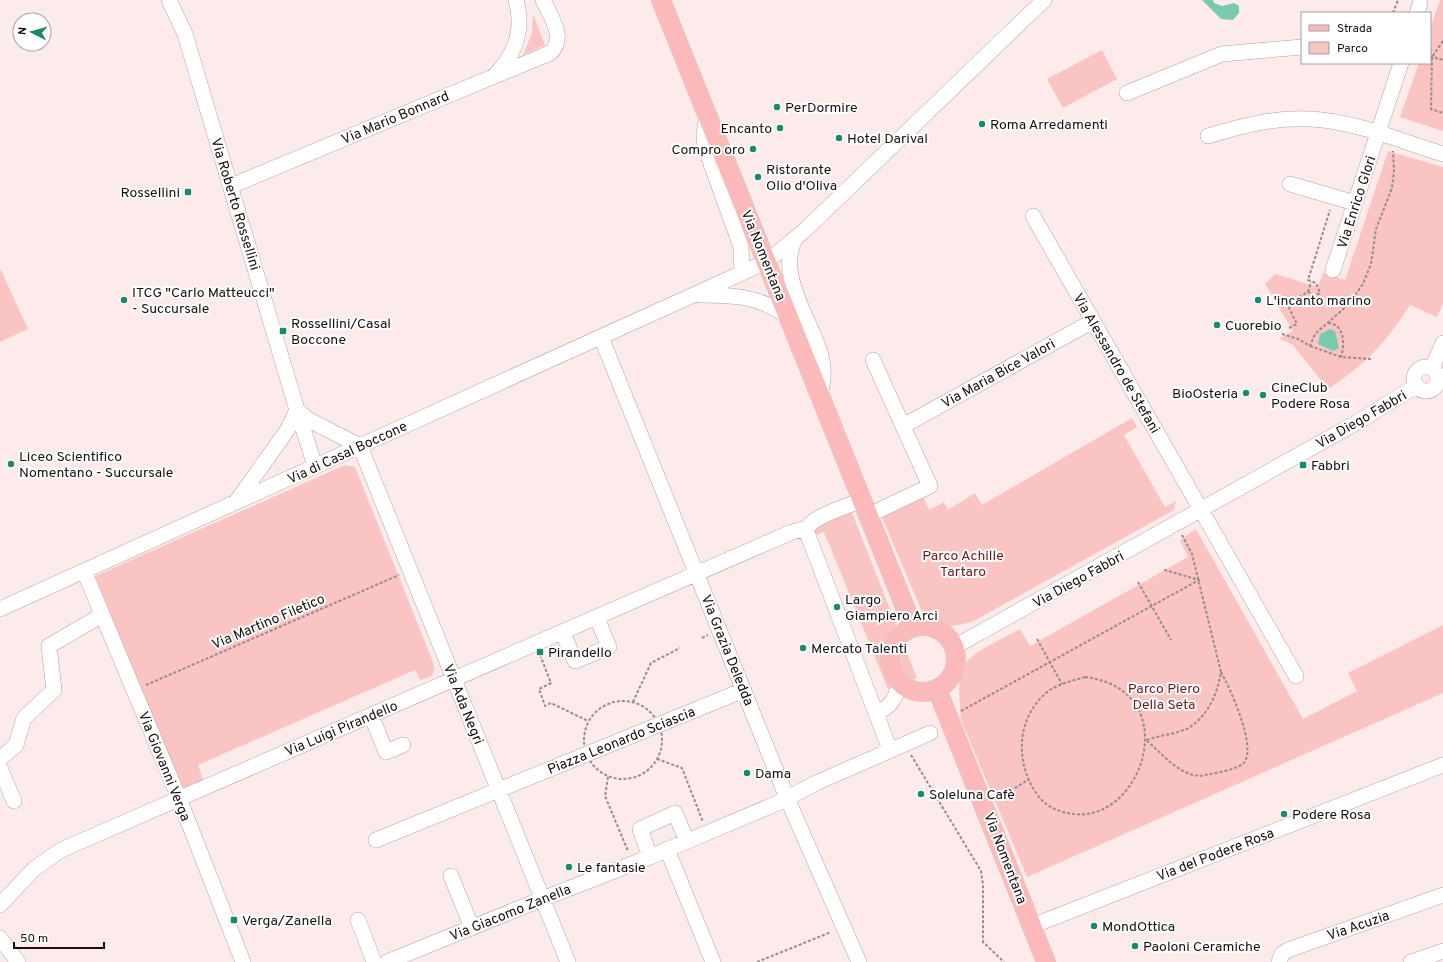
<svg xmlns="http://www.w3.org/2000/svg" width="1443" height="962" viewBox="0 0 1443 962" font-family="Overpass,sans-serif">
  <rect width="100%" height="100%" fill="#fdebeb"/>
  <path fill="#f9c4c1" d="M1440,0H1443V131L1400,117L1419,63H1430V29Z
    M533,14L545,45L523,55L532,33Z
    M1102,50L1117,79L1063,108L1047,79Z
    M1388,151L1443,167V304L1437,317L1410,305C1386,343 1365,365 1328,389L1292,344L1279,339L1293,331L1265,284L1275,274L1318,287L1323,273L1345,280Z
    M1,270L28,329L0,342V271Z
    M1132,418L1137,427L1124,435L1165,507L1176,501L1174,510L972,622C951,627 940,630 923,614L882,517L923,497L929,510L944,502L948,510L975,493L982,505Z
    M345,465L355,467L433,662L434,670L432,676L420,680L415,670L198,765L203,779L201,784L183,793L95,576Z
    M851,510L917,678L888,689L824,532L816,535L812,528Z
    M1196,529L1303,719L1357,691L1348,673L1443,625V693L1027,877L961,720C960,708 957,677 963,667C970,652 1005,638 1020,629L1030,646L1188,557L1180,540Z"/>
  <path fill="#78cbae" d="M1202,0H1213L1214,3L1222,6L1234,3L1239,6V13L1233,20L1221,19Z
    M1330,329L1335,331L1339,348L1333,351L1318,344L1320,334Z"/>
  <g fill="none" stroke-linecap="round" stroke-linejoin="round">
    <defs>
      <path id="minor" d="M169,0L185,34L297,410L315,466
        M1417,13L1420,4
        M495,75C516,54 524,28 516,0
        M1127,93L1222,54L1302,47
        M707,115L704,134L705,147L741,247L742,272
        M1208,136C1241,126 1275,117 1310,119C1355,121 1400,141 1443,154
        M1290,184L1355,203
        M231,186L550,53C567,39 550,15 543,0
        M1033,216L1296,676
        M795,239C776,275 812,321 821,356C825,370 823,382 820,396
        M1333,270L1401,63
        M699,295C733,295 762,296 789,318
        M601,337L787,798L859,962
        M1414 379a12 12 0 1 1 24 0a12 12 0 1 1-24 0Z
        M1432,368L1443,343
        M297,410L309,420L360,446
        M903,426L1093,321
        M360,446L568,962
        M863,500C850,505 810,517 806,530L890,750
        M236,502L288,429L297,410
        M869,515L930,486L873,360
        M84,571L179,798L243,962
        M0,609L766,262L803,232L1044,0
        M563,633L575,661L609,647L597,618
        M954,647L1356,423L1416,386
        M876,713C892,707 896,697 900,682
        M371,715L386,752L403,745
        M0,759L16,745L24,718L54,690L49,646L102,615
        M0,768L14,801
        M376,840L744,690
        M667,849L713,962
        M650,857L640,829L675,813L687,841
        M451,876L472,928
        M0,905L34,869L61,850L792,532L807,528
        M358,920L374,962
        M1032,926L1443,765
        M0,938L18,962
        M387,962L542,899L650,857L780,802L816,783L930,733
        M1279,962L1282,954L1288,950L1443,895
        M1411,962L1443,951"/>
      <path id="major" d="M661,0L913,627
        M890 659a33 33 0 1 1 66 0a33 33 0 1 1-66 0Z
        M937,689L1046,962"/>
    </defs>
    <use href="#minor" stroke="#b3a3a2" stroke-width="16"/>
    <use href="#major" stroke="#d0cfcf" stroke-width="20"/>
    <path stroke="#988b8b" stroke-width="2" stroke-dasharray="3 2" stroke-linecap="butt" d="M1393,13L1398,0
      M1443,41L1432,57L1431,109L1443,113
      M1430,56L1443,60
      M1308,292L1311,282
      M1328,323C1345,324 1345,345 1341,357
      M1289,328L1297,324L1287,304L1308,292L1316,295L1320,293L1316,283L1308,280L1330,210
      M1282,334L1298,339L1310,346L1315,334L1349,304L1363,284L1371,264L1376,229L1392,188L1394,170L1393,151
      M1310,346L1341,357L1371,359
      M1182,535L1192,554L1221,672C1217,694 1209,714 1190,727C1181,733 1157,736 1146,740C1161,752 1178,775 1200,776C1210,774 1237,770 1244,763C1257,747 1230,688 1221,672
      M1138,582L1171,640
      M702,638L708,635
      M1037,639L1062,684
      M540,655L551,683L539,689L545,706L551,703L588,721
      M1085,677C1189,690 1141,830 1068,813C1057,811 1046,806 1039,797C1015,766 1015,720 1046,693C1057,684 1072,681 1085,677Z
      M146,685L399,575
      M584 740a39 39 0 1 1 78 0a39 39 0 1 1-78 0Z
      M633,702L651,663L680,648
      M961,711L1199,580L1165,570L1164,568
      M911,755L981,871L983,885V942L1004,962
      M657,759L682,768L703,822
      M608,777L605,796L628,851
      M998,799L1029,779
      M757,962L831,932"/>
    <use href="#minor" stroke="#fff" stroke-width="15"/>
    <use href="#major" stroke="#fbbab9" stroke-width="19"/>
  </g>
  <g fill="#178b6c" stroke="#fff" stroke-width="1.5">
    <circle cx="777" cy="107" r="4"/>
    <circle cx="982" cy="124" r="4"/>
    <circle cx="780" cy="128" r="4"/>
    <circle cx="839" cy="138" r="4"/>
    <circle cx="753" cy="149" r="4"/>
    <circle cx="758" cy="177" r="4"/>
    <rect x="184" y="188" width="8" height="8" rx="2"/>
    <circle cx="124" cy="300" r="4"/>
    <circle cx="1258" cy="300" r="4"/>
    <circle cx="1217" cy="325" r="4"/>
    <rect x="279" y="327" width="8" height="8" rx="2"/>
    <circle cx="1246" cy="393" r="4"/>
    <circle cx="1263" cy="395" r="4"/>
    <circle cx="11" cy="464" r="4"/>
    <rect x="1299" y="461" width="8" height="8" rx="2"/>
    <circle cx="837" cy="607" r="4"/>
    <circle cx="803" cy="648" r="4"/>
    <rect x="536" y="648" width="8" height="8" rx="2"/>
    <circle cx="747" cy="773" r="4"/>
    <circle cx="921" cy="794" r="4"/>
    <circle cx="1284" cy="814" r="4"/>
    <circle cx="569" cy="867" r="4"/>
    <rect x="230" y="916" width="8" height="8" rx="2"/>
    <circle cx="1094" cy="926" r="4"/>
    <circle cx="1135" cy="946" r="4"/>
  </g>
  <g text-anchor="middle" stroke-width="4" stroke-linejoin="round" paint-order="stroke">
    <g font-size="14" fill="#150f0f" stroke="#fff" text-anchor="start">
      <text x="785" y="112">PerDormire</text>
      <text x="990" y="129">Roma Arredamenti</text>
      <text x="772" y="133" text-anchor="end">Encanto</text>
      <text x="847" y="143">Hotel Darival</text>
      <text x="745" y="154" text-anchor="end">Compro oro</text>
      <text x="766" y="174">Ristorante<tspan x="766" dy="16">Olio d'Oliva</tspan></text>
      <text x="180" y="197" text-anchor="end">Rossellini</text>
      <text x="132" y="297">ITCG "Carlo Matteucci"<tspan x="132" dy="16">- Succursale</tspan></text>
      <text x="1266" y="305">L'incanto marino</text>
      <text x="291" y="328">Rossellini/Casal<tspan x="291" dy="16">Boccone</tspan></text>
      <text x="1225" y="330">Cuorebio</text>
      <text x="1271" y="392">CineClub<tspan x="1271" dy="16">Podere Rosa</tspan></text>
      <text x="1238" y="398" text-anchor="end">BioOsteria</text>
      <text x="19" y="461">Liceo Scientifico<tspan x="19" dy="16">Nomentano - Succursale</tspan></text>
      <text x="1311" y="470">Fabbri</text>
      <text x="845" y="604">Largo<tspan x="845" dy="16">Giampiero Arci</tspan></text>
      <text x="811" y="653">Mercato Talenti</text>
      <text x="548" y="657">Pirandello</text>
      <text x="755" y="778">Dama</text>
      <text x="929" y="799">Soleluna Cafè</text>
      <text x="1292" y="819">Podere Rosa</text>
      <text x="577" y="872">Le fantasie</text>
      <text x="242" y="925">Verga/Zanella</text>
      <text x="1102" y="931">MondOttica</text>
      <text x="1143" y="951">Paoloni Ceramiche</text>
    </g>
    <g font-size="14" fill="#150f0f" stroke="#fff">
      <text transform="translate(395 117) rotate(-23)" y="5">Via Mario Bonnard</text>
      <text transform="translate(1356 202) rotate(-72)" y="5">Via Enrico Glori</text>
      <text transform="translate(236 204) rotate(73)" y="5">Via Roberto Rossellini</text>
      <text transform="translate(764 255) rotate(68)" y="5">Via Nomentana</text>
      <text transform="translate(1117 363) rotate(60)" y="5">Via Alessandro de Stefani</text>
      <text transform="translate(998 373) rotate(-29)" y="5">Via Maria Bice Valori</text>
      <text transform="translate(1361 419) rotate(-30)" y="5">Via Diego Fabbri</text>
      <text transform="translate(347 452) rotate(-25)" y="5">Via di Casal Boccone</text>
      <text transform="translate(1078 579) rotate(-29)" y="5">Via Diego Fabbri</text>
      <text transform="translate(268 621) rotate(-23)" y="5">Via Martino Filetico</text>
      <text transform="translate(728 650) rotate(68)" y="5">Via Grazia Deledda</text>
      <text transform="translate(464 704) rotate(68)" y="5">Via Ada Negri</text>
      <text transform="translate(341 728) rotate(-23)" y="5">Via Luigi Pirandello</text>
      <text transform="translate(621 740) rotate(-22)" y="5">Piazza Leonardo Sciascia</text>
      <text transform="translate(165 766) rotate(68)" y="5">Via Giovanni Verga</text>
      <text transform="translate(1215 854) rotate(-21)" y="5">Via del Podere Rosa</text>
      <text transform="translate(1006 858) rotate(69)" y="5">Via Nomentana</text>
      <text transform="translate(510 912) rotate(-22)" y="5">Via Giacomo Zanella</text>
      <text transform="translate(1358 925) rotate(-19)" y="5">Via Acuzia</text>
    </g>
    <g font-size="14" fill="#6d141d" stroke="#fff">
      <text x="963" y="560">Parco Achille<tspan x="963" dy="16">Tartaro</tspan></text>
      <text x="1164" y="693">Parco Piero<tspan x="1164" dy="16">Della Seta</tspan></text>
    </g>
  </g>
  <rect x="1301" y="12" width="130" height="52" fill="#ffffff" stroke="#a19f9f"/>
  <rect x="1309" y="25" width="20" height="6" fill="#fbbab9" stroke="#a19f9f"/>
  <text x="1337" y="32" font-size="12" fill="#150f0f">Strada</text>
  <rect x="1309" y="42" width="20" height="12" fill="#f9c4c1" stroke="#a19f9f"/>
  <text x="1337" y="52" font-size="12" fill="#150f0f">Parco</text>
  <g transform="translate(32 32) rotate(276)"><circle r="19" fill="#ffffff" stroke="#a19f9f"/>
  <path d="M0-3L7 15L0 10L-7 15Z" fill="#178b6c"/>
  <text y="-6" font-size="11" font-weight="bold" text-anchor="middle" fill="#150f0f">N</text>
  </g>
  <path d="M14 942v6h90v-6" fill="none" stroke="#150f0f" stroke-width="2"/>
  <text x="20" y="942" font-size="12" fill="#150f0f" stroke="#ffffff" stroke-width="3" paint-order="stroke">50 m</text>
</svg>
